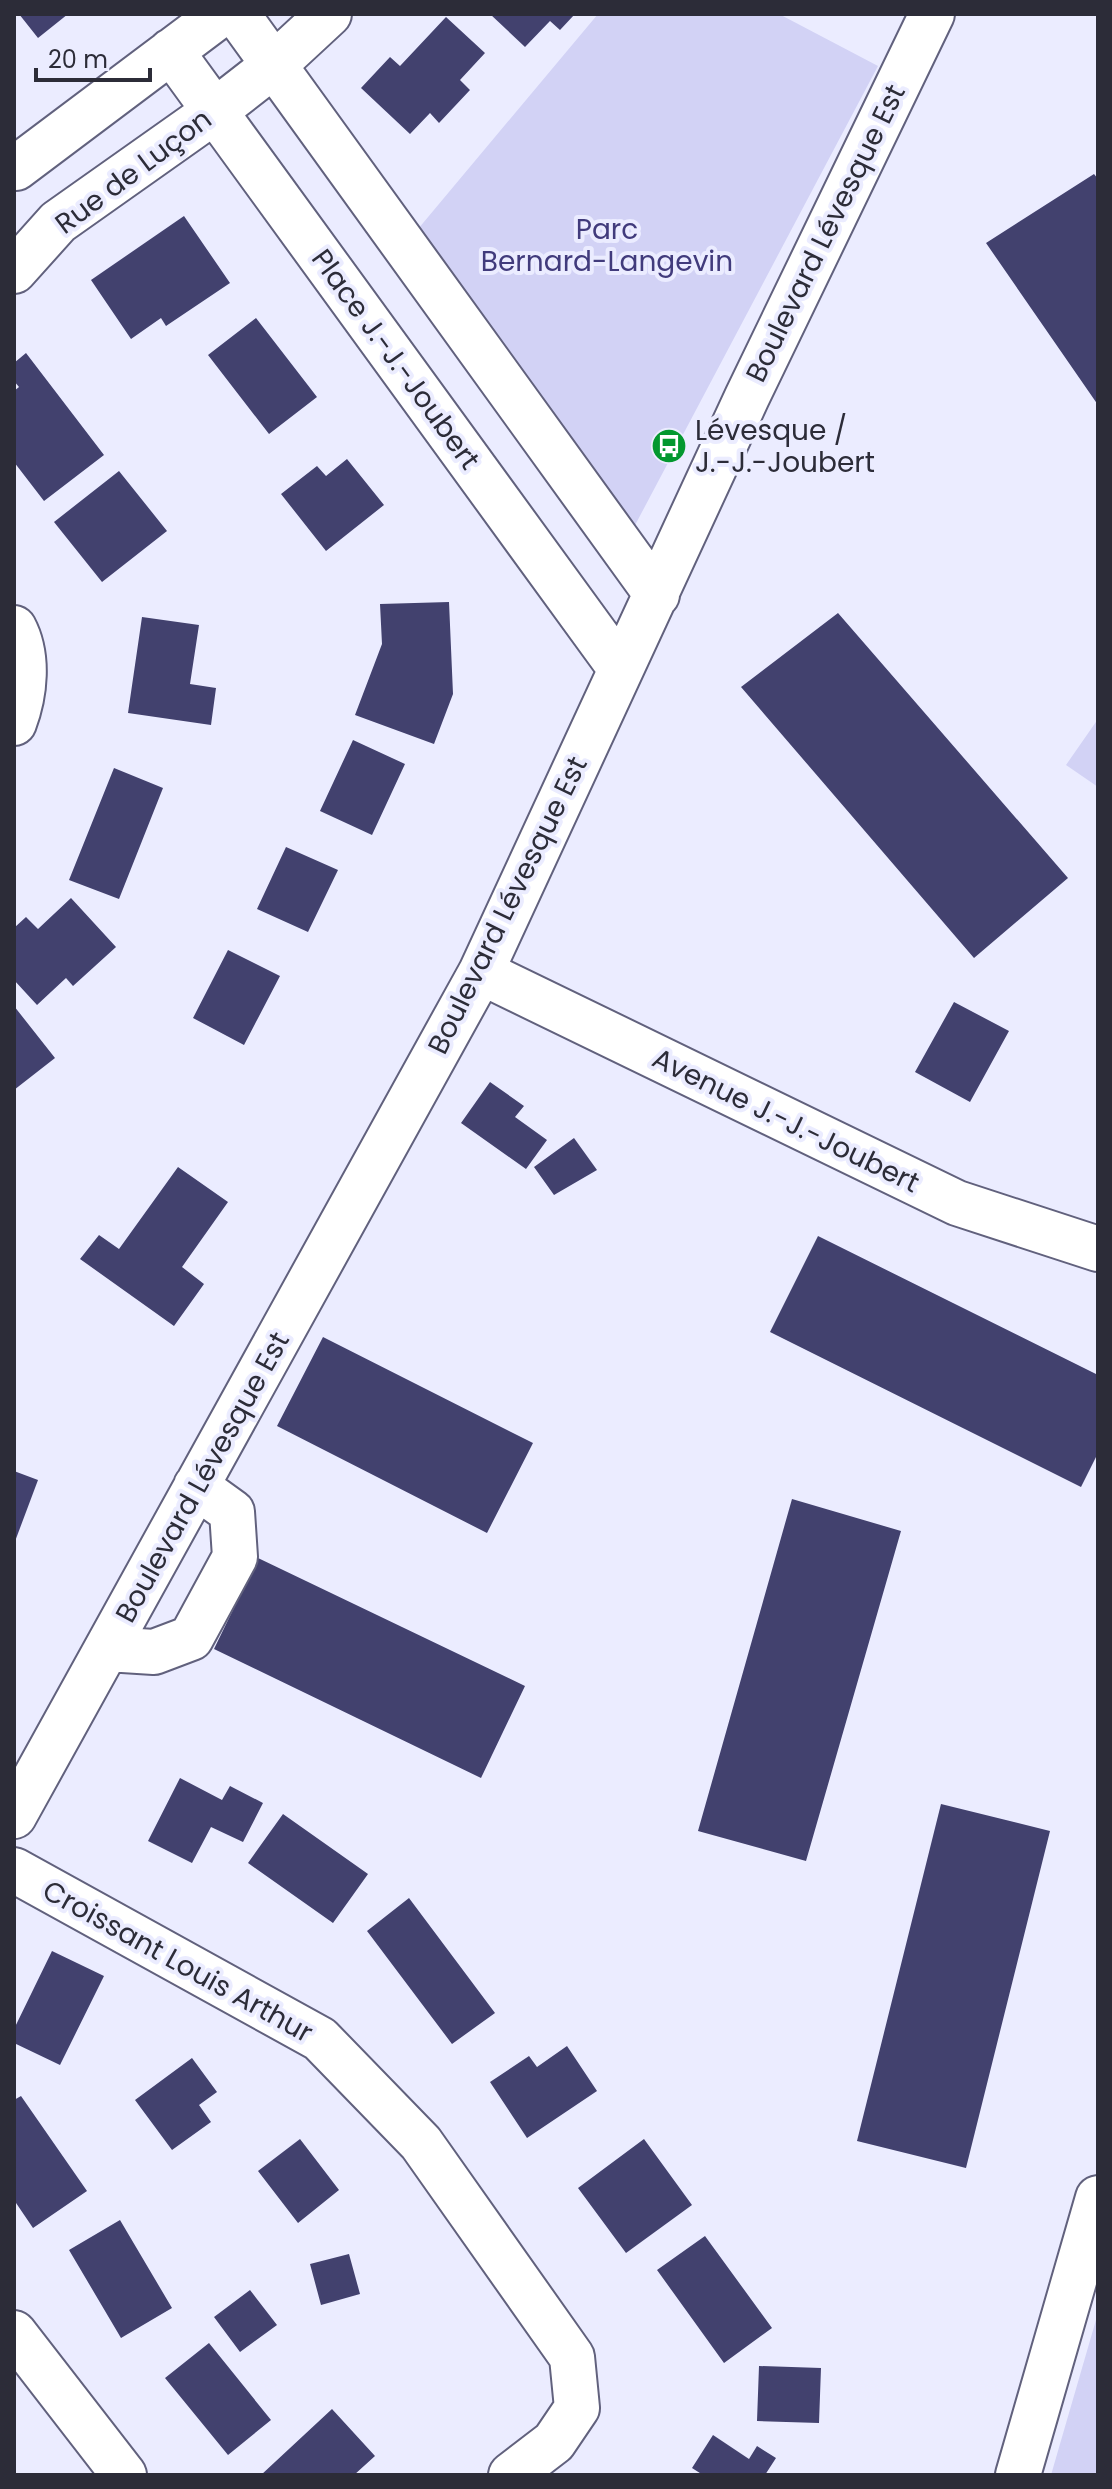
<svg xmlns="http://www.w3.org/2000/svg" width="1112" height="2489" viewBox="0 0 1112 2489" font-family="Poppins,sans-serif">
  <rect width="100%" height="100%" fill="#ebecff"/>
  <path fill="#d2d2f5" d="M598,14H779L878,66L624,546L413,235Z
    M1098,719V787L1066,765Z
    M1098,2313V2475H1051Z"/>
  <path fill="#42416e" d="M19,14H68L38,38Z
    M490,14H575L560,30L550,21L525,47Z
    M446,17L485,53L460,80L470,90L439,123L430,113L410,134L361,88L390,57L400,66Z
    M1094,174L1098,179V405L986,243Z
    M184,216L230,283L166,326L161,318L131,339L91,280Z
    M256,318L317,397L269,434L208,355Z
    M26,353L104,455L44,501L14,462V391L19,387L14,381V363Z
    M347,459L384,505L326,551L281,494L317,466L326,476Z
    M119,471L167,531L102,582L54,522Z
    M449,602L453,694L434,744L355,715L382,644L380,604Z
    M838,613L1068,878L974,958L741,687Z
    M142,617L199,625L190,684L216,688L211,725L128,713Z
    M353,740L405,764L372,835L320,811Z
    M114,768L163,788L119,899L69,880Z
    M286,847L338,870L308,932L257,909Z
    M71,898L116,947L73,986L66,978L37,1005L14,980V928L26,917L38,929Z
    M228,950L280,976L244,1045L193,1018Z
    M954,1002L1009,1031L970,1102L915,1072Z
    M14,1006L55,1058L14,1090Z
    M490,1082L524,1106L515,1117L547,1140L526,1169L461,1123Z
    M574,1138L597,1170L554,1195L534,1167Z
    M178,1167L228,1202L182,1267L204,1284L174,1326L80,1259L99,1235L119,1249Z
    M818,1236L1098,1375V1453L1081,1487L770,1332Z
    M323,1337L533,1443L487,1533L277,1426Z
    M14,1471L38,1480L14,1544Z
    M792,1499L901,1531L806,1861L698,1831Z
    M258,1558L525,1686L481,1778L214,1649Z
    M180,1778L222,1800L230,1786L263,1803L243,1842L211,1827L192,1863L148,1841Z
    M941,1804L1050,1831L966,2168L857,2141Z
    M283,1814L368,1874L333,1923L248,1863Z
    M409,1898L495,2013L452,2044L367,1931Z
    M52,1951L104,1976L60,2065L14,2043V2029Z
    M567,2046L597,2091L527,2138L490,2082L529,2056L537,2067Z
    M192,2058L217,2092L199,2105L211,2122L172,2150L135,2100Z
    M21,2096L87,2191L33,2228L14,2200V2100Z
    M300,2139L339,2190L298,2223L258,2171Z
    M644,2139L692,2205L626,2253L578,2188Z
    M120,2220L172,2308L121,2338L69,2250Z
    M705,2236L772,2328L724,2363L657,2270Z
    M349,2254L360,2294L321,2305L310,2264Z
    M250,2290L277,2325L240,2352L214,2317Z
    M209,2343L271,2420L228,2455L165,2378Z
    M759,2366L821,2368L819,2423L757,2421Z
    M332,2409L375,2456L354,2475H261Z
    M713,2435L749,2459L757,2446L776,2458L765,2475H703L692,2468Z"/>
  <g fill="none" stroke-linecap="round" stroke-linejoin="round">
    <defs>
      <path id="minor" d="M237,14L657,595
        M171,51L620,668
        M16,168L221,14
        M14,271L58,222L215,111L274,65L329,14
        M14,628C29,656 25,694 14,723
        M481,972L957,1203L1098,1249
        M107,1649L154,1652L191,1638L235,1557L232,1512L196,1486
        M14,1816L481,972L747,397L932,14
        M14,1870L320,2039L421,2143L572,2357L577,2408L554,2442L511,2475
        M14,2333L124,2475
        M1018,2475L1098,2198"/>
    </defs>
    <use href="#minor" stroke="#61617d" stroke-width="48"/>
    <use href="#minor" stroke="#fff" stroke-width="44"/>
  </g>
  <defs>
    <symbol id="bus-disc" viewBox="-11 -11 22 22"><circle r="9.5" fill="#03982f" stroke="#ebecff"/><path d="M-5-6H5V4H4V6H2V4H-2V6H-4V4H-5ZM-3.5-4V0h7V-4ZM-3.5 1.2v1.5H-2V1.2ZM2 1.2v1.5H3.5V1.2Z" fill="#fff"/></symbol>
  </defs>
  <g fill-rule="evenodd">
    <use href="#bus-disc" x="649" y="426" width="40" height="40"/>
  </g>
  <g text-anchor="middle" stroke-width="8" stroke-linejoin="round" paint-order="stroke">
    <g font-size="28" fill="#2c2c38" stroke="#ebecff">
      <text transform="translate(133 171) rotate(-37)" y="10">Rue de Luçon</text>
      <text transform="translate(825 233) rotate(-64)" y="10">Boulevard Lévesque Est</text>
      <text transform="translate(396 359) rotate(54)" y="10">Place J.-J.-Joubert</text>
      <text transform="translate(507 905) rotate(-64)" y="10">Boulevard Lévesque Est</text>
      <text transform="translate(786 1120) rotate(26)" y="10">Avenue J.-J.-Joubert</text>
      <text transform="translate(202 1477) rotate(-61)" y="10">Boulevard Lévesque Est</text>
      <text transform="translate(178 1961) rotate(29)" y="10">Croissant Louis Arthur</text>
    </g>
    <g font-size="28" fill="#413b7c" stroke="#ebecff">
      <text x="607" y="239">Parc<tspan x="607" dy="32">Bernard-Langevin</tspan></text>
    </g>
    <g font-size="28" fill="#2c2c38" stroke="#ebecff" text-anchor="start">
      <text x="695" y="440">Lévesque /<tspan x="695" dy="32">J.-J.-Joubert</tspan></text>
    </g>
  </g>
  <rect width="1112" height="2489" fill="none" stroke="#2c2c38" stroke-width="32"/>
  <path d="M36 68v12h114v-12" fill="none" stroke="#2c2c38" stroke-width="4"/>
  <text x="48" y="68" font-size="24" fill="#2c2c38" stroke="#ebecff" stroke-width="6" paint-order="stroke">20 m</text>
</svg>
